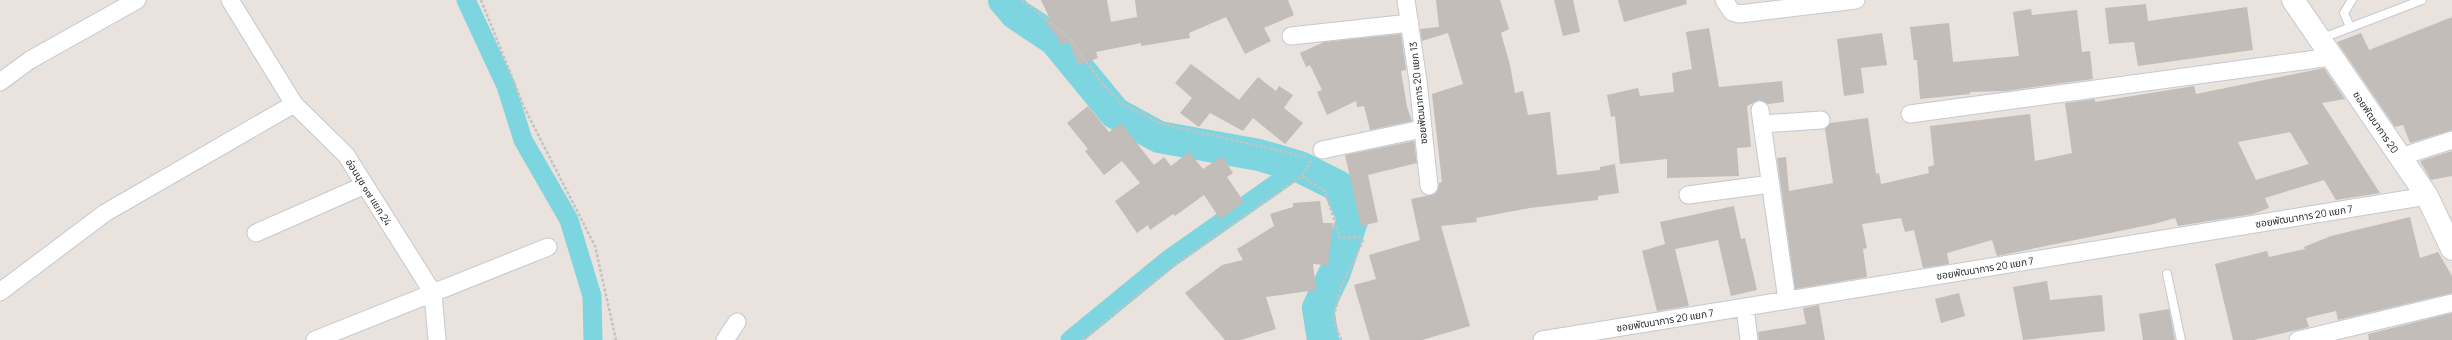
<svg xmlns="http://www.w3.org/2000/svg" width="2452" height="340" viewBox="0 0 2452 340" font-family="Manrope,'Noto Sans Thai',sans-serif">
  <rect width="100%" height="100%" fill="#e9e2dd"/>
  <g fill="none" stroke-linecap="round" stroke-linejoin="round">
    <path stroke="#7cd5df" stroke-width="19" d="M466,0L506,86L523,140L569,220L592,296L593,340
      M1070,340L1169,259L1300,167"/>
    <path stroke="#7cd5df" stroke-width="32" d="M1004,0L1016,14L1055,40L1115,113L1159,137L1259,155L1300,167L1338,186L1353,218L1335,272L1318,308L1323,340"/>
  </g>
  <path fill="#c2bdb8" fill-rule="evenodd" d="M1041,0H1107L1111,22L1137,17L1135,0H1288L1294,15L1264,28L1271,41L1245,54L1226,17L1189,33L1190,38L1141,46V43L1096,52L1098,58L1078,65L1069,42L1060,45L1058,38L1045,22L1050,19Z
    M1436,0H1500L1509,29L1501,33L1510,65L1515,93L1523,91L1528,115L1550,112L1557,175L1600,170V167L1615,164L1619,193L1598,196V200L1530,208L1476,218L1477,222L1441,226L1470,326L1422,340H1370L1354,285L1376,279L1369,255L1420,240L1411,199L1435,194L1438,190L1439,183L1442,182L1432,94L1463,84L1448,33L1422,41L1420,29L1439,27Z
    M1554,0H1573L1580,32L1563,36Z
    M1618,0H1686L1687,4L1624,22Z
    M2146,4L2148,21L2247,7L2253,50L2138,66L2134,42L2109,44L2105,8Z
    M2031,9L2032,15L2077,10L2082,52L2090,51L2093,79L2005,91L1970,92V94L1920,99L1917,60H1914L1910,27L1949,23L1953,62L2019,56L2013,12Z
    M2452,17V130L2410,143L2403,125L2395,127L2337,42L2361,33L2369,50Z
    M1709,28L1719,87L1782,81L1784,102L1768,104L1759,100L1747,106L1751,147L1737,148L1739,176L1667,178V159L1620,164L1615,116L1611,117L1607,95L1638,88L1640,96L1674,92L1672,73L1692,69L1686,32Z
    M1882,33L1887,65L1861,68L1864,93L1844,96L1837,39Z
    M1401,34L1406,70L1401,71L1407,107L1412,121L1370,130L1364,106L1357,107L1356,101L1327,115L1317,92L1322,90L1310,65L1306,67L1300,53L1324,42Z
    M1191,64L1239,100L1258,77L1276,91L1279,86L1293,95L1284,108L1303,123L1285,144L1253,118L1243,131L1210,113L1199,127L1180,113L1192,98L1175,83Z
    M2324,68L2345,99L2322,103L2380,193L2336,200L2324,180L2265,198L2269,208L2253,214L2178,226L2175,218L2154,224L1997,256L1992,240L1947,253L1949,264L1923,268L1914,230L1905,232L1901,218L1862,224L1867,248L1863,249L1867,277L1795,289L1777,158L1786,157L1789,191L1833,183L1825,129L1830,123L1868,118L1876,174L1879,173L1881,184L1929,173L1928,167L1934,165L1930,126L2030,114L2035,161L2072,153L2065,103L2095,99V102L2194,86L2196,94ZM2290,132L2309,164L2256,180L2238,142Z
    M1088,106L1109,132L1121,123L1154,165L1164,157L1171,166L1189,152L1203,169L1222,156L1233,173L1227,177L1244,202L1220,219L1204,195L1175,216L1173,214L1150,230L1148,225L1137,233L1115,201L1140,183L1122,161L1104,175L1085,151L1088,149L1067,123Z
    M1414,141L1417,163L1368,175L1378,222L1361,226L1345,155Z
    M2452,151V176L2431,180L2420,161Z
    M1320,201L1323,223H1333L1328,265L1313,264L1316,290L1266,297L1276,329L1241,340H1225L1185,293L1222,265L1243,260L1237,249L1274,226L1270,214L1293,207V203Z
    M1734,206L1741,239L1745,238L1757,290L1731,296L1718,240L1675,249L1689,306L1657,311L1642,251L1665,244L1660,222Z
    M2410,217L2420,258L2438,252L2452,276V293L2338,320L2336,311L2306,318L2309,327L2254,340H2233L2215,264L2267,251L2269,257L2305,249L2304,247L2331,236Z
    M2047,281L2050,300L2102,295L2105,331L2023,340L2013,287Z
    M1959,293L1965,316L1941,323L1935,299Z
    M1819,305L1825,340H1759L1758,332L1806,324L1803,308Z
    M2169,309L2175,340H2143L2139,314Z
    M2452,313V340H2369L2368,334Z"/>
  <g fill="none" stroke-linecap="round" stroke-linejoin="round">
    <defs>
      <path id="lane" d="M2350,27L2344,13L2352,0
        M2320,39L2422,0
        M2167,274L2181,340"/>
      <path id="street" d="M230,0L294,104L346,155L433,293L437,340
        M1406,0L1418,81L1429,186
        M1724,0L1732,12L1739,14L1856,0
        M1291,36L1410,23
        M0,82L30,60L137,0
        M1760,110L1787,300
        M1910,114L2331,57
        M1762,124L1821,120
        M1322,150L1422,129
        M2400,157L2452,140
        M1688,195L1771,184
        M256,233L365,185
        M0,292L105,213L294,104
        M1745,307L1749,340
        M315,340L548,247
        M725,340L737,322
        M1542,340L2427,196
        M2298,340L2452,303"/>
      <path id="secondary" d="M2293,0L2427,196L2452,249"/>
    </defs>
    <use href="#lane" stroke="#c4c9d1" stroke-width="10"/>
    <use href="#street" stroke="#c4c9d1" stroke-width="19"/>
    <use href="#secondary" stroke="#c4c9d1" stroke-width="24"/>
    <path stroke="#c3c3c3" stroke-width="2.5" stroke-dasharray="3 2" stroke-linecap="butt" d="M481,0L524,107L595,246L616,340
      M1022,0L1066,35L1102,83L1121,103L1162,124L1307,157
      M1302,176L1325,191L1340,238L1359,237L1363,241L1342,285L1333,319L1341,340
      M1082,340L1177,263L1302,176L1311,161"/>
    <use href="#lane" stroke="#fff" stroke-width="8"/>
    <use href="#street" stroke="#fff" stroke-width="17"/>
    <use href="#secondary" stroke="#fff" stroke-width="22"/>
  </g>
  <g text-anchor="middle" stroke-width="3" stroke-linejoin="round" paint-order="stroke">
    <g font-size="10" fill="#292929" stroke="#fff">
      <text transform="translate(1418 93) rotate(-96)" y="4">ซอยพัฒนาการ 20 แยก 13</text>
      <text transform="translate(2376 122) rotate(56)" y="4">ซอยพัฒนาการ 20</text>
      <text transform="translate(369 192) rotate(58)" y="4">อ่อนนุช ๑๗ แยก 24</text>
      <text transform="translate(2304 216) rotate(-9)" y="4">ซอยพัฒนาการ 20 แยก 7</text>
      <text transform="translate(1985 268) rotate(-9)" y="4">ซอยพัฒนาการ 20 แยก 7</text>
      <text transform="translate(1665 320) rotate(-9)" y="4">ซอยพัฒนาการ 20 แยก 7</text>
    </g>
  </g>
</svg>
